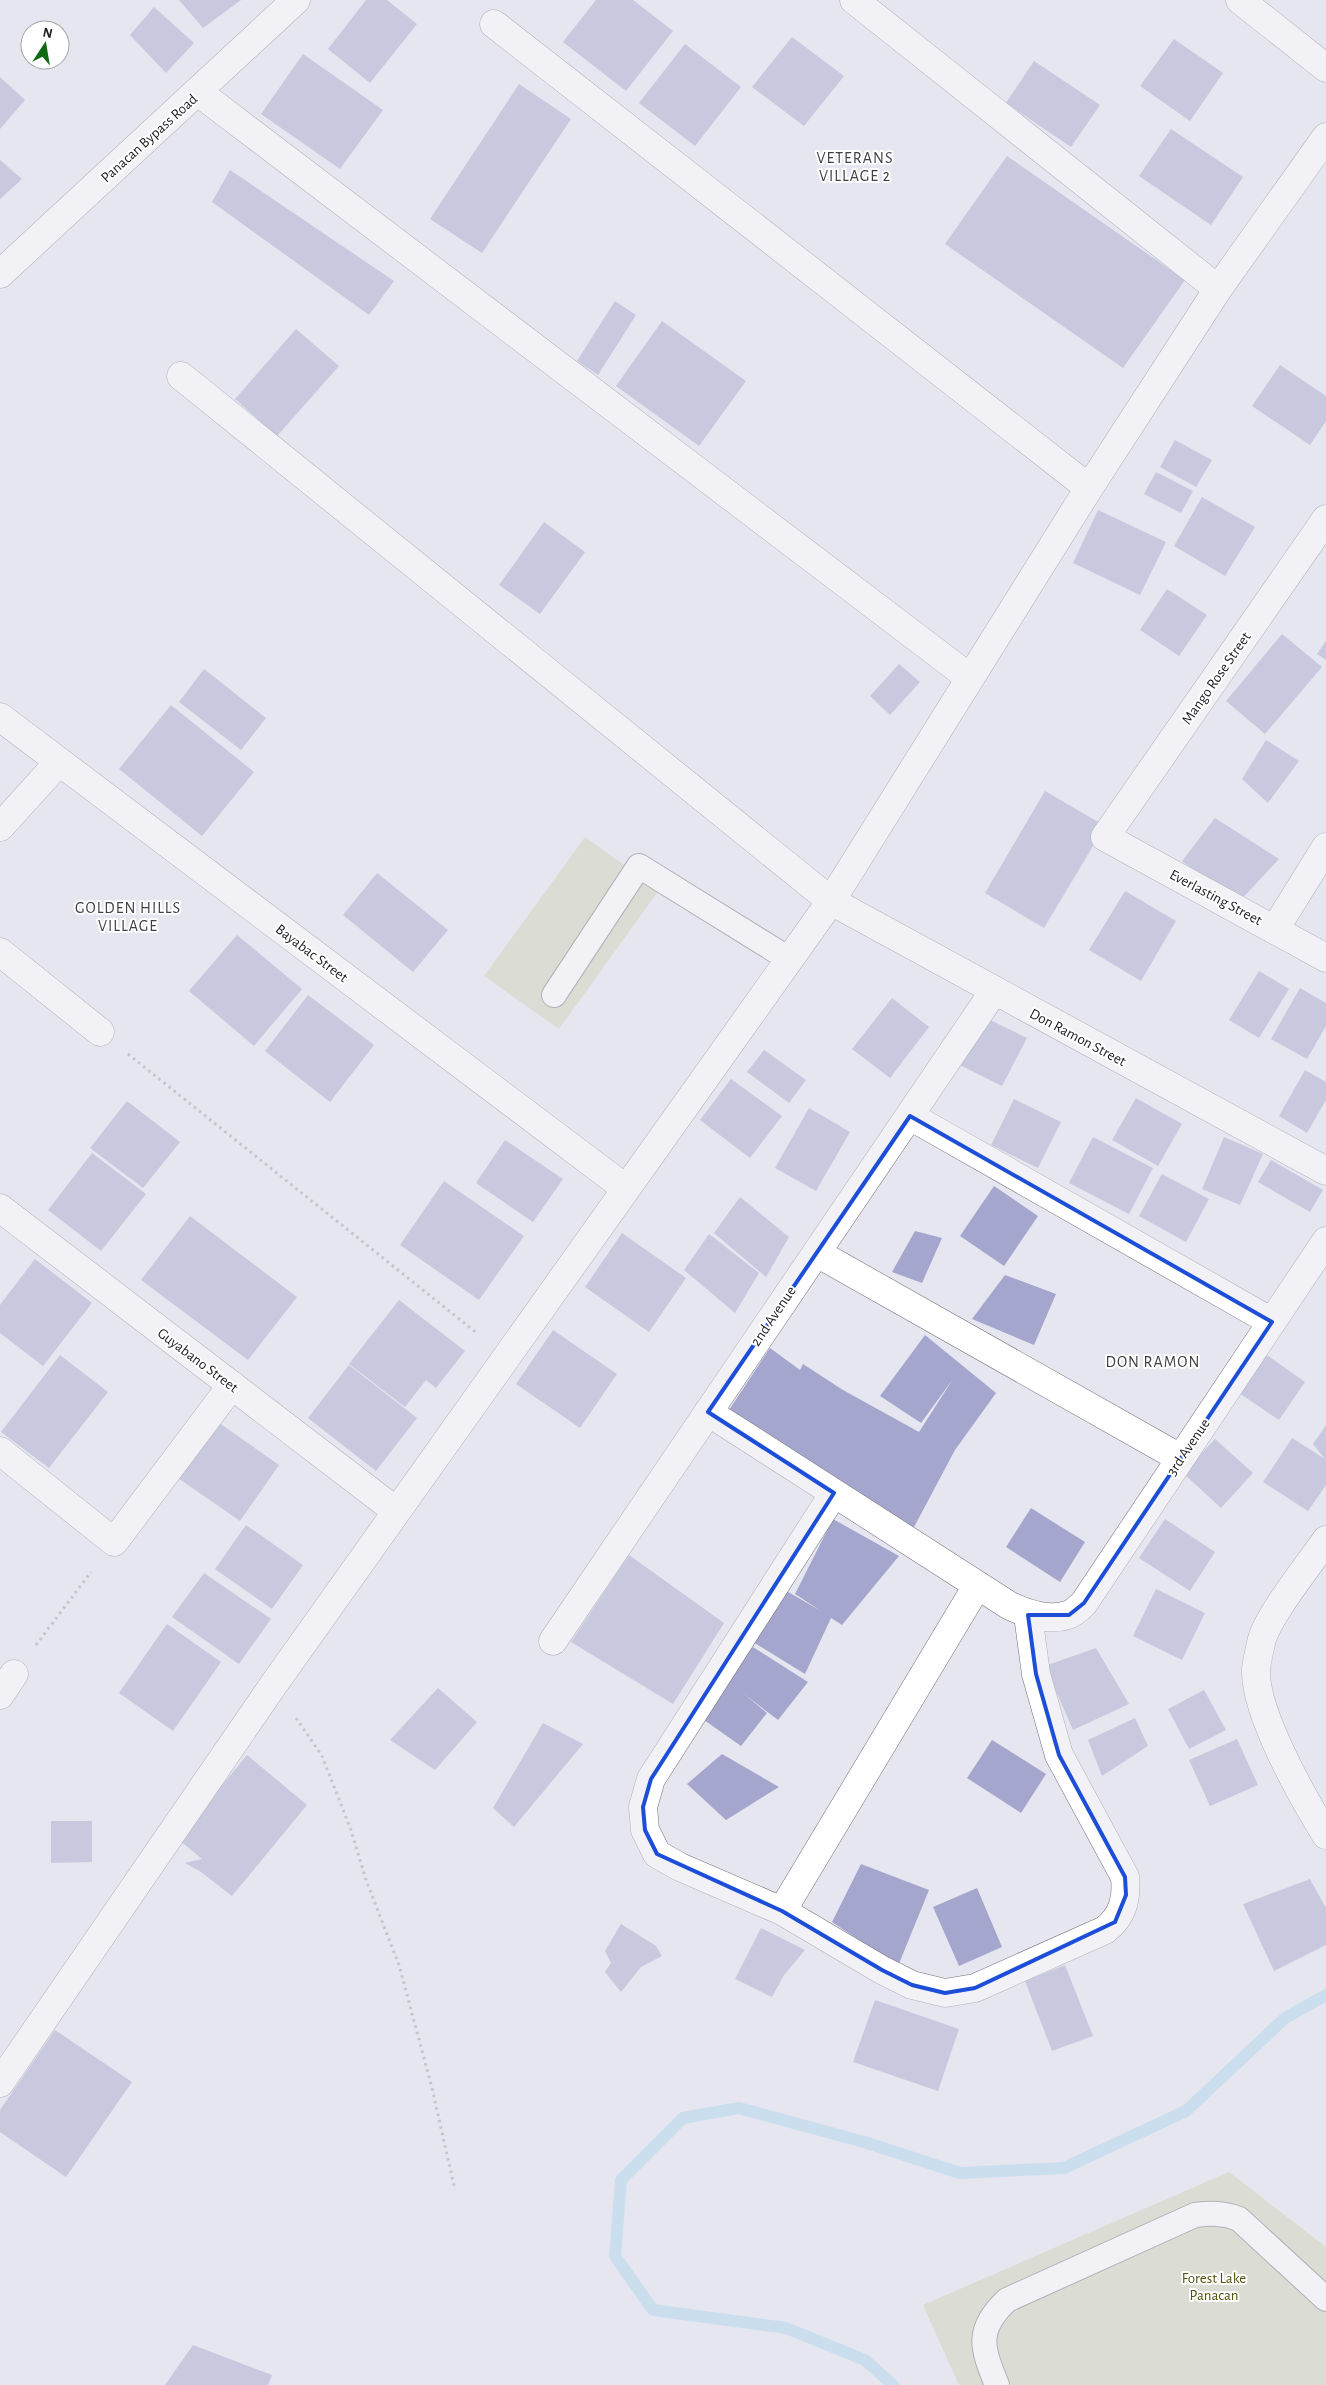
<svg xmlns="http://www.w3.org/2000/svg" width="1326" height="2385" viewBox="0 0 1326 2385" font-family="'Alegreya Sans',sans-serif">
  <rect width="100%" height="100%" fill="#e5e6ef"/>
  <path fill="#ced1b2" d="M585,837L659,890L559,1029L484,976Z
    M1229,2172L1326,2247V2385H959L923,2305Z"/>
  <g fill="none" stroke-linecap="round" stroke-linejoin="round">
    <path stroke="#abd5ee" stroke-width="12" d="M893,2385L865,2360L786,2328L653,2310L615,2256L621,2180L683,2118L739,2108L864,2142L960,2173L1064,2168L1186,2111L1285,2018L1326,1995"/>
  </g>
  <path fill="#a5a6cd" d="M179,0H241L203,28Z
    M366,0H387L417,24L370,83L328,49Z
    M596,0H633L673,31L626,91L563,42Z
    M154,7L194,43L166,73L130,35Z
    M792,37L844,76L804,126L752,87Z
    M1174,39L1223,73L1190,121L1140,86Z
    M685,44L741,87L695,146L639,103Z
    M303,54L383,110L340,169L261,114Z
    M1034,61L1100,105L1071,147L1006,103Z
    M0,77L25,100L0,129Z
    M519,84L571,119L482,253L430,219Z
    M1171,129L1243,177L1211,225L1139,176Z
    M1007,156L1185,280L1123,368L945,244Z
    M0,160L22,179L0,199Z
    M230,170L394,281L369,315L212,202Z
    M615,301L636,315L598,375L577,361Z
    M662,321L746,381L699,446L616,386Z
    M296,329L339,366L277,436L235,399Z
    M1280,365L1326,396V421L1310,445L1252,406Z
    M1175,440L1212,460L1196,487L1160,467Z
    M1156,472L1193,491L1181,513L1144,494Z
    M1202,497L1255,527L1225,576L1174,546Z
    M1098,510L1166,542L1140,595L1073,563Z
    M544,522L585,552L540,614L499,585Z
    M1167,589L1207,615L1179,656L1140,630Z
    M1282,634L1322,667L1265,734L1226,701Z
    M1326,641V660L1317,654Z
    M899,664L920,682L890,715L870,696Z
    M204,669L266,718L241,750L179,702Z
    M171,705L254,772L202,836L119,769Z
    M1266,740L1299,761L1268,803L1242,779Z
    M1045,791L1105,826L1044,928L985,893Z
    M1215,818L1279,859L1238,903L1182,861Z
    M377,873L448,930L413,972L343,915Z
    M1125,891L1176,921L1141,981L1089,950Z
    M237,935L302,989L254,1046L189,991Z
    M1259,971L1289,989L1259,1038L1229,1020Z
    M1300,988L1326,1003V1026L1307,1059L1271,1039Z
    M308,995L374,1045L330,1102L265,1051Z
    M892,998L929,1027L890,1078L852,1049Z
    M988,1019L1027,1038L1002,1086L958,1064Z
    M764,1050L806,1080L789,1103L747,1072Z
    M1305,1070L1326,1082V1100L1307,1133L1279,1116Z
    M731,1079L782,1116L750,1158L700,1120Z
    M1136,1098L1182,1124L1158,1166L1112,1140Z
    M1014,1099L1061,1122L1038,1168L991,1145Z
    M127,1101L180,1142L143,1188L90,1148Z
    M809,1108L850,1132L816,1191L775,1168Z
    M1093,1137L1153,1168L1129,1214L1069,1183Z
    M1224,1137L1263,1154L1240,1205L1202,1189Z
    M505,1140L563,1179L533,1222L476,1183Z
    M92,1153L146,1194L101,1251L48,1210Z
    M1271,1160L1323,1190L1310,1212L1258,1182Z
    M1162,1174L1209,1199L1186,1242L1139,1216Z
    M444,1181L524,1236L479,1300L400,1245Z
    M994,1186L1038,1216L1004,1266L960,1236Z
    M740,1197L789,1237L766,1277L714,1233Z
    M190,1216L297,1297L248,1360L141,1280Z
    M915,1231L942,1238L922,1283L892,1272Z
    M622,1233L686,1278L649,1332L585,1287Z
    M709,1234L759,1273L735,1313L684,1270Z
    M35,1259L92,1303L43,1366L0,1333V1305Z
    M1005,1275L1056,1294L1034,1345L972,1319Z
    M399,1300L465,1351L436,1388L426,1380L405,1407L349,1364Z
    M553,1330L617,1374L580,1428L516,1384Z
    M925,1335L996,1393L955,1450L913,1529L729,1410L770,1348L800,1370L803,1364L843,1390L919,1432L953,1379L921,1423L880,1396Z
    M1264,1353L1305,1382L1279,1420L1236,1391Z
    M60,1355L108,1392L49,1468L1,1432Z
    M349,1365L417,1418L376,1471L308,1418Z
    M218,1422L279,1465L240,1521L178,1478Z
    M1326,1425V1485L1308,1511L1263,1482L1292,1438L1325,1459L1313,1444Z
    M1215,1439L1253,1473L1221,1508L1183,1473Z
    M1031,1508L1085,1542L1060,1582L1006,1547Z
    M833,1519L899,1556L842,1625L831,1618L805,1674L748,1639L783,1589L821,1611L795,1594Z
    M1165,1519L1215,1552L1190,1591L1139,1558Z
    M246,1525L303,1565L272,1609L215,1569Z
    M629,1555L724,1623L673,1704L571,1642Z
    M204,1573L271,1619L239,1664L172,1617Z
    M1156,1589L1205,1613L1182,1660L1133,1636Z
    M167,1624L221,1662L173,1731L119,1693Z
    M753,1647L808,1682L778,1720L743,1693L767,1713L741,1746L697,1715Z
    M1096,1648L1129,1704L1073,1730L1045,1666Z
    M438,1688L477,1722L435,1770L390,1740Z
    M1204,1690L1226,1730L1189,1749L1168,1709Z
    M1135,1718L1148,1746L1102,1776L1088,1740Z
    M543,1723L583,1744L514,1827L493,1808Z
    M1237,1739L1258,1785L1210,1806L1189,1760Z
    M992,1740L1046,1774L1021,1813L967,1778Z
    M722,1754L779,1787L726,1820L687,1784Z
    M247,1755L307,1805L232,1896L201,1872L185,1863L202,1859L178,1839Z
    M51,1821H92V1862L51,1863Z
    M861,1864L929,1890L898,1966L832,1922Z
    M1310,1879L1326,1908V1945L1274,1971L1243,1904Z
    M977,1888L1002,1947L959,1966L933,1907Z
    M621,1924L656,1946L662,1956L641,1967L621,1992L605,1972L611,1963L605,1951Z
    M761,1928L805,1950L784,1975L772,1997L735,1979Z
    M1065,1965L1093,2036L1052,2051L1025,1981Z
    M875,2000L959,2029L938,2091L853,2062Z
    M55,2030L132,2082L66,2177L0,2132V2110Z
    M193,2345L272,2375L268,2385H165Z"/>
  <g fill="none" stroke-linecap="round" stroke-linejoin="round">
    <defs>
      <path id="lane" d="M554,995L639,866L789,959
        M997,2385C982,2348 975,2330 1007,2300L1195,2215C1212,2213 1224,2213 1239,2219L1326,2299"/>
      <path id="street" d="M854,0L1218,289
        M1240,0L1326,68
        M494,24L1089,488
        M198,92L970,678
        M181,376L831,901L1326,1171
        M1326,519L1105,837L1326,958
        M0,717L625,1188
        M0,827L59,762
        M1275,929L1326,847
        M0,952L100,1032
        M910,1116L1272,1322
        M0,1208L396,1511
        M817,1253L1180,1458
        M708,1412L1010,1606C1028,1614 1048,1621 1068,1615C1074,1613 1080,1607 1084,1603L1326,1241
        M0,1451L114,1542L232,1385
        M834,1493L651,1779L643,1807L645,1830L657,1854L680,1867L782,1911L882,1970L912,1985L945,1993L975,1988L1105,1930C1123,1916 1127,1899 1125,1877L1059,1755L1036,1674L1028,1615
        M1326,1540C1309,1565 1270,1613 1262,1639C1260,1648 1257,1659 1256,1669C1254,1712 1303,1798 1326,1835
        M553,1641L994,991
        M0,1695L14,1674
        M782,1911L977,1586
        M0,2083L274,1684L831,901L1089,488L1218,289L1326,137"/>
      <path id="secondary" d="M0,274L296,0"/>
    </defs>
    <use href="#lane" stroke="#72727a" stroke-width="26"/>
    <use href="#street" stroke="#72727a" stroke-width="29"/>
    <use href="#secondary" stroke="#72727a" stroke-width="29"/>
    <path stroke="#9d9ea5" stroke-width="3" stroke-dasharray="2.5 4" stroke-linecap="butt" d="M128,1054L478,1334
      M36,1645L91,1572
      M296,1718L322,1756L351,1830L366,1880L399,1965L432,2088L455,2190"/>
    <use href="#lane" stroke="#fff" stroke-width="24"/>
    <use href="#street" stroke="#fff" stroke-width="28"/>
    <use href="#secondary" stroke="#fff" stroke-width="28"/>
  </g>
  <path d="M0 0H1326V2385H0ZM910,1116L1272,1322L1084,1603L1069,1615H1028L1036,1674L1059,1755L1125,1877L1126,1895L1115,1922L975,1988L945,1993L912,1985L882,1970L782,1911L657,1854L645,1830L643,1807L651,1779L834,1493L708,1412Z" fill="#e5e6ef" fill-opacity=".55" fill-rule="evenodd"/>
  <path fill="none" stroke="#1d4ed8" stroke-width="4" stroke-linejoin="round" d="M910,1116L1272,1322L1084,1603L1069,1615H1028L1036,1674L1059,1755L1125,1877L1126,1895L1115,1922L975,1988L945,1993L912,1985L882,1970L782,1911L657,1854L645,1830L643,1807L651,1779L834,1493L708,1412Z"/>
  <g text-anchor="middle" stroke-width="4" stroke-linejoin="round" paint-order="stroke">
    <g font-size="15" fill="#1c1d20" stroke="#fff">
      <text transform="translate(149 138) rotate(-42)" y="5">Panacan Bypass Road</text>
      <text transform="translate(1216 678) rotate(-55)" y="5">Mango Rose Street</text>
      <text transform="translate(1216 897) rotate(28)" y="5">Everlasting Street</text>
      <text transform="translate(312 953) rotate(37)" y="5">Bayabac Street</text>
      <text transform="translate(1078 1037) rotate(28)" y="5">Don Ramon Street</text>
      <text transform="translate(773 1316) rotate(-56)" y="5">2nd Avenue</text>
      <text transform="translate(198 1360) rotate(37)" y="5">Guyabano Street</text>
      <text transform="translate(1188 1447) rotate(-56)" y="5">3rd Avenue</text>
    </g>
    <g font-size="15" fill="#51530f" stroke="#fff">
      <text x="1214" y="2283">Forest Lake<tspan x="1214" dy="17">Panacan</tspan></text>
    </g>
    <g font-size="16" letter-spacing="1" fill="#3f3f46" stroke="#fff">
      <text x="855" y="163">VETERANS<tspan x="855" dy="18">VILLAGE 2</tspan></text>
      <text x="128" y="913">GOLDEN HILLS<tspan x="128" dy="18">VILLAGE</tspan></text>
      <text x="1153" y="1367">DON RAMON</text>
    </g>
  </g>
  <g transform="translate(45 45) rotate(12)"><circle r="24" fill="#ffffff" stroke="#a4a5a6"/>
  <path d="M0-4L9 19L0 12L-9 19Z" fill="#116a12"/>
  <text y="-8" font-size="14" font-weight="bold" text-anchor="middle" fill="#1c1d20">N</text>
  </g>
</svg>
